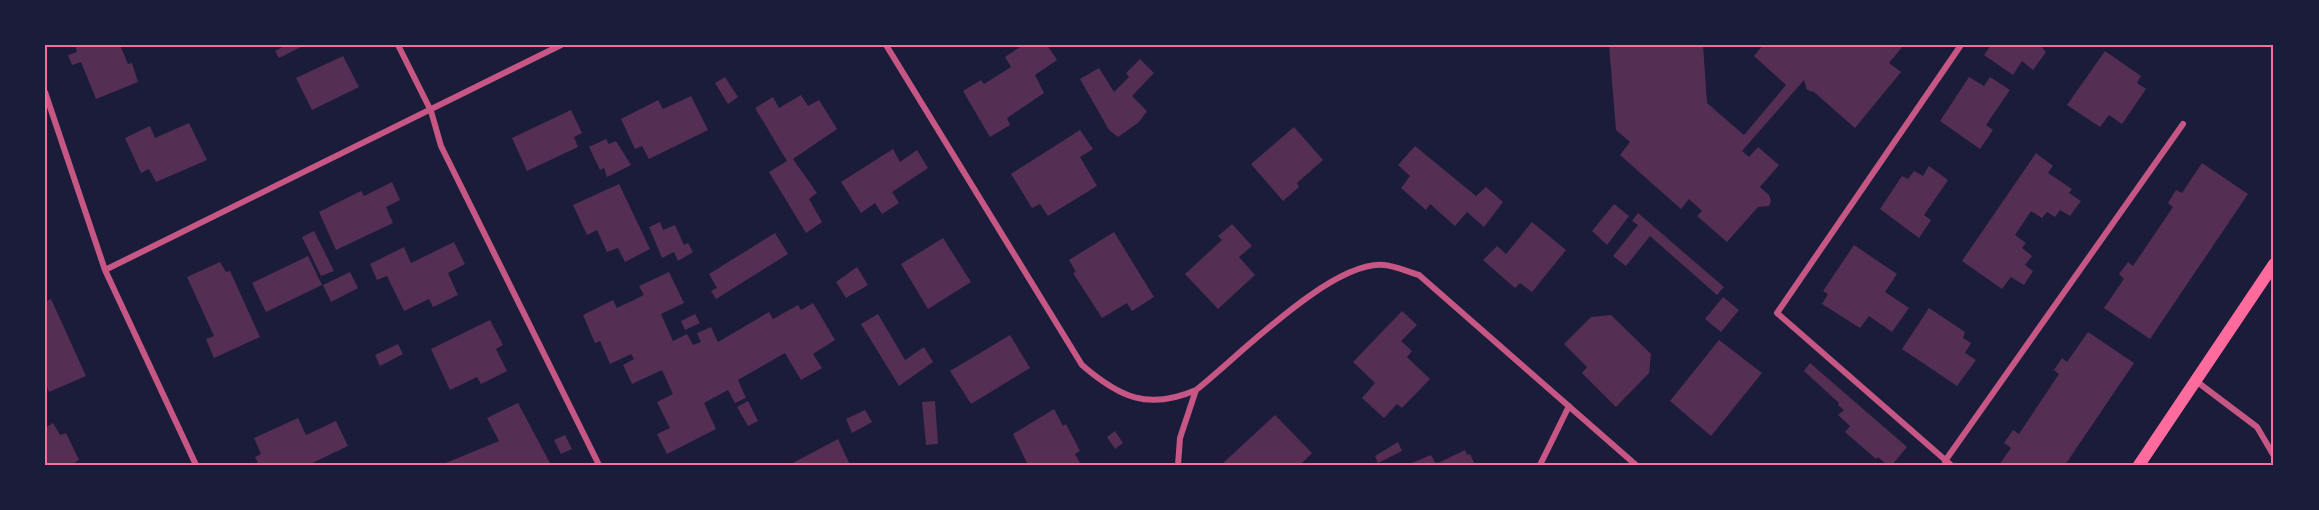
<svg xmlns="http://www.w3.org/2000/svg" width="2319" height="510" viewBox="0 0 2319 510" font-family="Literata,serif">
  <rect width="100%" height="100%" fill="#1b1b3a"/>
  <path fill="#542f53" d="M75,45H120L128,64L132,63L138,82L96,99L81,62L72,65L68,55L77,52Z
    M286,45H305L279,58L275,51Z
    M1023,45H1047L1057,60L1035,75L1044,93L1007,118L1010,125L990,137L963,91L981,80L984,84L1011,67L1005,57Z
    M1609,45H1703L1707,103L1744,135L1786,85L1754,56L1763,45H1904L1889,63L1901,72L1855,128L1814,92L1807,90L1804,80L1742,151L1749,157L1758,147L1779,165L1760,187L1769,195L1771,201L1769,206L1758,207L1727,242L1697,216L1702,211L1689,199L1681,209L1620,155L1630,142L1616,130Z
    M1991,45H2040L2046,52L2033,70L2022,61L2013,75L1984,55Z
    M2105,51L2141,76L2137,83L2146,89L2122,124L2109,115L2100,127L2067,105Z
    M343,56L359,87L312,110L296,78Z
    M1140,59L1154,73L1132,96L1147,111L1139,122L1118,137L1109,130L1080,79L1099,68L1114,92L1129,77L1126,73Z
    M725,77L738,97L728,104L715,83Z
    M1969,77L1984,86L1990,77L2010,90L1986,125L1993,130L1980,149L1940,121Z
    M801,95L808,106L819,100L837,129L793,159L817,193L809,199L822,222L806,233L769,172L787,161L755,108L773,97L779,108Z
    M691,96L708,130L649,159L642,146L635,149L621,119L658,100L663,109Z
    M571,110L582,133L574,137L578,147L527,171L512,138Z
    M189,123L207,160L156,182L149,169L141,173L125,138L150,126L155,138Z
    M1294,127L1323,160L1297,183L1299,187L1283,201L1251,164Z
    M1080,130L1093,149L1080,157L1097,186L1048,216L1040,204L1032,208L1011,174Z
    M606,139L609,144L616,141L631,165L607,177L604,168L600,170L589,147Z
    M1415,146L1476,196L1486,187L1503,202L1484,227L1467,212L1455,226L1430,204L1426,210L1401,188L1410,176L1398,165Z
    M893,149L900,162L917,150L928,168L892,192L899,203L882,214L875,203L861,213L841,182Z
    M2036,153L2053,166L2048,173L2072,189L2069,193L2081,201L2070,216L2060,210L2055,217L2047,212L2042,218L2031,211L2015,235L2026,243L2022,248L2032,256L2025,265L2033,271L2024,285L2011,277L2002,289L1962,261Z
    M2202,163L2248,194L2150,339L2104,308L2124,279L2119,274L2128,262L2133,266L2173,207L2168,203L2176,190L2182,193Z
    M1929,166L1948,180L1924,215L1931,220L1919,238L1880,209L1902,176L1908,179L1914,171L1923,176Z
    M392,182L400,200L386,207L393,223L336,250L319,212L361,191L364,196Z
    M619,184L650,249L625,262L618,248L607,252L597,230L587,235L573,205Z
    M1614,204L1629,216L1607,245L1592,231Z
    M1638,213L1724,287L1717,295L1650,236L1626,266L1613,256L1638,225L1632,221Z
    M660,222L663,230L675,225L684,245L688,243L693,252L678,261L674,252L662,258L649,227Z
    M1532,222L1566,250L1532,292L1520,283L1515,288L1483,260L1497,246L1506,254Z
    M1232,224L1252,246L1239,257L1255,275L1218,309L1185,274L1222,240L1218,236Z
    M314,231L334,271L321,276L302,237Z
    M1114,232L1154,297L1132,311L1127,303L1102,318L1073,273L1076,272L1069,260Z
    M775,233L788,254L716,299L711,291L717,288L709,274Z
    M943,238L971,282L928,309L901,264Z
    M454,242L465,264L448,273L458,295L433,307L429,299L404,311L387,276L377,280L370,264L404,247L411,263Z
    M1854,245L1897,274L1885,292L1909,308L1892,332L1869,316L1860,328L1822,304L1828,294L1823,291Z
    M308,256L322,285L266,312L252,283Z
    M220,262L226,272L230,271L260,337L214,358L206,339L214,336L187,277Z
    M857,267L868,285L846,298L836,282Z
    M350,272L358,288L331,302L323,285Z
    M669,272L684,303L661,314L673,341L687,334L693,345L701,342L697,333L711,327L718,342L769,312L773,319L798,305L801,310L813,303L835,340L813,354L822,368L801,380L785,353L738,380L746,398L735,403L728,390L704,403L716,429L667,454L657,434L670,428L657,402L673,394L662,370L632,384L623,365L634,359L631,354L610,364L600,341L595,343L583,315L613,300L617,308L644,295L639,286Z
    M1723,297L1739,310L1721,332L1705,319Z
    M51,299L86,376L49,392L45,382V302Z
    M1929,308L1965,332L1963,338L1971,343L1965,353L1976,360L1957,386L1902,349Z
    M1402,311L1417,325L1401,341L1412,351L1407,357L1430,379L1402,408L1397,404L1384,418L1362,398L1375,383L1353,362Z
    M695,314L700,323L685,330L681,321Z
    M878,314L905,360L924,347L933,362L899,386L861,324Z
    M1611,315L1651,354L1649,373L1616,407L1582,373L1587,367L1564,344L1591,317Z
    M490,320L503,345L496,349L507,371L481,384L477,377L450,390L431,349Z
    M2088,332L2134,363L2065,465H1999L2011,448L2004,443L2013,430L2019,434L2059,374L2054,370L2062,358L2067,362Z
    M1010,335L1030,368L971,404L950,371Z
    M1719,340L1762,373L1711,436L1670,401Z
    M398,344L403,354L380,366L375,355Z
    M1810,363L1907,447L1892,465H1887L1878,457L1876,459L1845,432L1850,426L1838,415L1844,410L1838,405L1839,403L1804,371Z
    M748,401L758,421L748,426L737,407Z
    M935,401L938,444L926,445L922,402Z
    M518,403L551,465H441L499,441L487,418Z
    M1054,409L1063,426L1066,424L1080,451L1075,454L1081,465H1028L1013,434Z
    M865,410L872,422L852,433L846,419Z
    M1275,415L1312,453L1300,465H1221Z
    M298,418L306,435L336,421L348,446L308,465H259L255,457L261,454L254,438Z
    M53,423L60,435L66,433L79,460L71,465H45V428Z
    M1115,431L1123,443L1115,449L1107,437Z
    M565,435L572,449L561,454L554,440Z
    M838,439L850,465H789Z
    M1398,442L1402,451L1378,463L1375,456Z
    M1465,450L1467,455L1470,454L1475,465H1407L1431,455L1436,464Z"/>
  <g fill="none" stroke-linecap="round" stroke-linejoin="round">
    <path stroke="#c65784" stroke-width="6" d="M398,45L431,111L441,146L599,465
      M886,45L1082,365C1119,397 1148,411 1196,390C1238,357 1332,260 1384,265C1396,266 1408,272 1419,275L1636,465
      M45,92L105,270L196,465
      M105,270L561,45
      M2196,381L2257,427L2274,456
      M1945,461L2183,124
      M1178,465L1180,438L1196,390
      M1540,465L1569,406
      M1951,465L1777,313L1961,45"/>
    <path stroke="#ff6b9d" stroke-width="12" d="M2139,465L2274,264"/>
  </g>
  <rect width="2319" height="510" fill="none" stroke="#1b1b3a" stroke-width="93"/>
  <rect x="46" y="46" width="2226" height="418" fill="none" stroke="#ff6b9d" stroke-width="2"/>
</svg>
